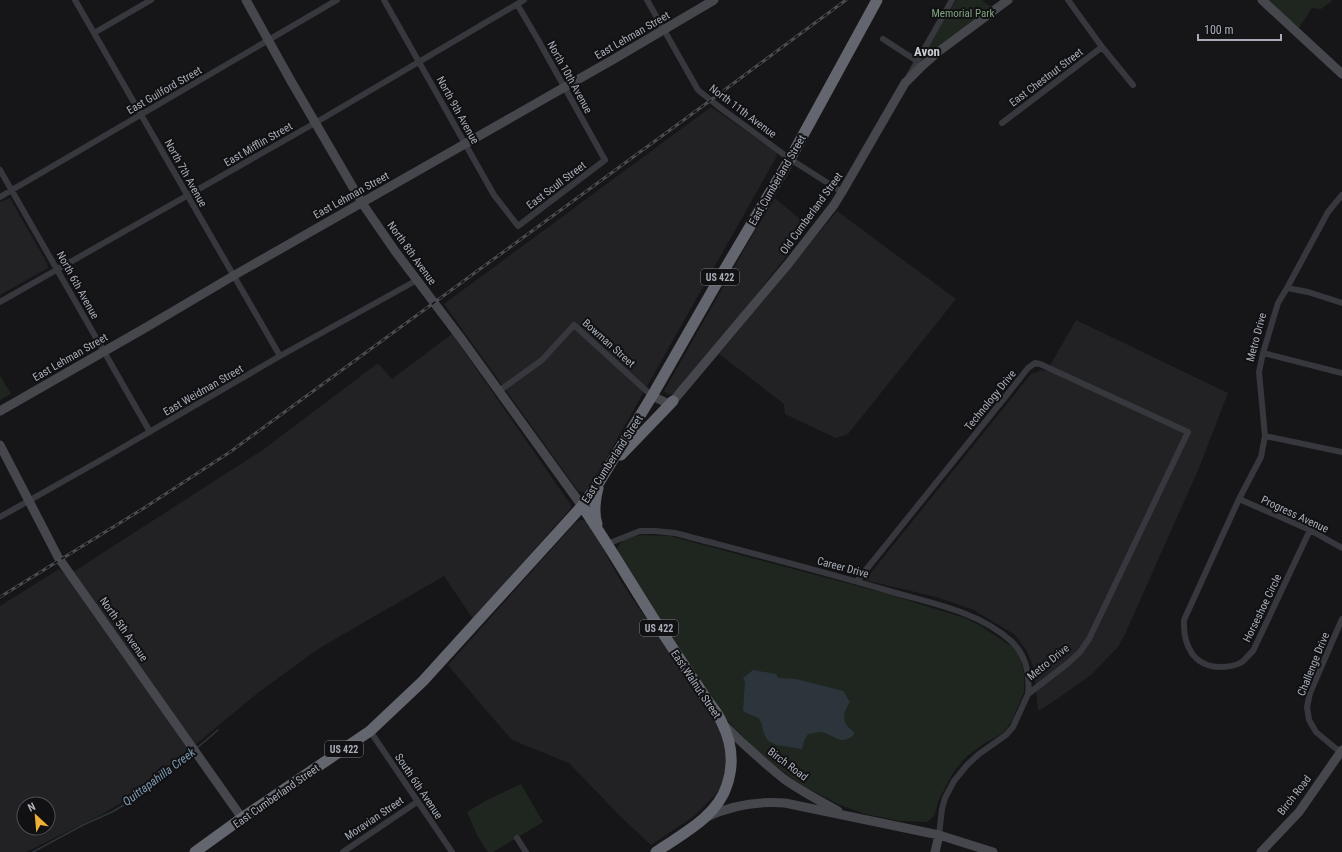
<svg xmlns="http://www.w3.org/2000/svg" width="1342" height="852" viewBox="0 0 1342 852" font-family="'Roboto Condensed',sans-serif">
  <rect width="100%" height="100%" fill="#161618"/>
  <path fill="#222225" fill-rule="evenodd" d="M711,107L772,149L776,152L777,156L602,466L585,491L582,492L578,491L444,304Z
    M10,198L47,263L48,268L0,295V202Z
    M775,198L808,226L791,250L715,348L674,393L670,395L666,393L664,391L753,234Z
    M837,211L956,299L848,434L836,438L785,414L784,404L719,354Z
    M1076,320L1228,393L1199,468L1126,632L1118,647L1091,675L1047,706L1038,711L1034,668L1026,650L1015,635L974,610L936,597L865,580L1031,374L1041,370L1047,371Z
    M452,334L571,505V508L473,619L444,576L318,649L259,692L137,793L101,815L26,852H0V606L59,569L67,576L264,449L378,363L392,379ZM24,804H48V828H24Z
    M580,520H583L588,522L622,583L716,722L726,745L727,761L722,786L714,796L693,817L651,845L619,815L569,763L512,740L485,709L448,665L575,523Z"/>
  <path fill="#1e261f" d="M956,0H982L992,8L921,60Z
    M1262,0H1333L1321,9L1312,8L1296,32Z
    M0,377H1L11,394L0,400Z
    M643,535L670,536L797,570L884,593L936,609L965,618L979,625L1014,648L1020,658L1024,673V692L1012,721L1003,733L982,745L966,757L955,770L948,782L939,800L934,816L927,822L900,821L865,814L840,805L803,786L777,767L757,751L724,717L634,584L617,551C619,538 633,537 643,535Z
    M521,784L543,822L493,852H488L478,837L467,812L487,800Z"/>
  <path fill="#2c353c" d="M753,670L776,674L778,678L796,679L843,691L850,702C842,714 841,723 854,732L853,736C838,746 835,734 820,732C816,732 812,734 808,734L804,741L802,749L777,745L768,741L763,731L762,725L759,718L746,713L743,710L745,682L743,678Z"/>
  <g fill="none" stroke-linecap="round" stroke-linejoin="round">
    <path stroke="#2c353c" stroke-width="1.5" d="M197,748L218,730
      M33,852L83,825L112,812L134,799L186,759L191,754"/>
    <path stroke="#37383d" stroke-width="6" d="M75,0L280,356
      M384,0L494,195L518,226L605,160L537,38L517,4
      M647,0L698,90L718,106L790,159L842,192
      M1068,0L1102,47L1133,85
      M94,33L151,0
      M883,39L917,61
      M909,76L952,0
      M1002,123L1102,47
      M0,170L150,432
      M0,197L337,0
      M1287,288L1308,292L1342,303
      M0,302L315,123L524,0
      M1263,353L1342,373
      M499,391L542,360L574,325L652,396
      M1265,436L1342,452
      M1239,499L1310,530L1342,548
      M0,517L108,456L280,356L417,280
      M1310,530L1253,651C1249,654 1246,659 1242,662C1235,666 1228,667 1221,667C1193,667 1183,645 1184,620L1239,499L1261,457L1265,436L1259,372L1263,353L1278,303L1287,288L1328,212L1342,195
      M607,544L640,531H655L675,533C747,552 818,570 889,591C930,603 978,611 1011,641C1026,655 1030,674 1028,694
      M857,581L1006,396L1028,368L1035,363L1040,364L1188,432L1089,639L1080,652L1067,664L1028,694L1013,727L1006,735L979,754L967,765L954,781L945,798L942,809L939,835
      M370,731L452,852
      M1340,752L1316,732L1309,720L1307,707L1310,693L1342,619
      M517,838L526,852
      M343,852L417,802"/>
    <path stroke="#45474d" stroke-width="9" d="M246,0L291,81L362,203L395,251L460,337L582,506
      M1262,0L1342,74
      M652,396L667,403L673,401L789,263L834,205L842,192L905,83L921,67L938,52L1008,0
      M0,411L145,328L233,276L614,59L714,0
      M0,445L58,557L242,818
      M724,725C743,744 763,762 784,779C801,791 820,801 838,811
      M707,817C732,805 757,801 785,803L939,835L993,852
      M935,852L939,835
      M1261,852L1299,812L1342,750"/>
    <path stroke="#63666e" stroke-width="11" d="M621,455L673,401
      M582,506C613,551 640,599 670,644C682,663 695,681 707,700C712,707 719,715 722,723C732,743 734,764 727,785C717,817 682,834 656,852
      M597,524C593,512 595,500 598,488
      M195,852L242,818L370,731L423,681L582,506L600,481L652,396L726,267L790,159L877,0"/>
    <defs>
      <path id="rail" d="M0,597L144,508L230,452L711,100L846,0"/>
    </defs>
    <use href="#rail" stroke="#4a4c52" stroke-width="3"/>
    <use href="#rail" stroke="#111113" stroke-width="1.5" stroke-dasharray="4.5" stroke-linecap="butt"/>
  </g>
  <g text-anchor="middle" stroke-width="4" stroke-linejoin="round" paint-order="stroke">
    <g fill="#111113" stroke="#7b7e86" stroke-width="1">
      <rect x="701" y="269" width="38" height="16" rx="3"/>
      <rect x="640" y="620" width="38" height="16" rx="3"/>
      <rect x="325" y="741" width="38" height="16" rx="3"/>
    </g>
    <g font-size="10" font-weight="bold" fill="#a8adb8">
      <text x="720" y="281">US 422</text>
      <text x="659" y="632">US 422</text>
      <text x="344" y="753">US 422</text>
    </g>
    <g font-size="11" fill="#7fa381" stroke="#111113">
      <text x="963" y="17">Memorial Park</text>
    </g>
    <g font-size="11" fill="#a8adb8" stroke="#111113">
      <text transform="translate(632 35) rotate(-30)" y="4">East Lehman Street</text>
      <text transform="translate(570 77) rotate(61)" y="4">North 10th Avenue</text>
      <text transform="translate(1046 77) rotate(-37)" y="4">East Chestnut Street</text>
      <text transform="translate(164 90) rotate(-30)" y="4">East Guilford Street</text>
      <text transform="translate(458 110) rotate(61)" y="4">North 9th Avenue</text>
      <text transform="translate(743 111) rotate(37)" y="4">North 11th Avenue</text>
      <text transform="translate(258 144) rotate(-30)" y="4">East Mifflin Street</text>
      <text transform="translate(186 173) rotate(61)" y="4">North 7th Avenue</text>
      <text transform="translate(777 180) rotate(-60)" y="4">East Cumberland Street</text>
      <text transform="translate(556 185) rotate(-37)" y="4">East Scull Street</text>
      <text transform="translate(351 195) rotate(-29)" y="4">East Lehman Street</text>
      <text transform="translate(811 213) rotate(-54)" y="4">Old Cumberland Street</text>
      <text transform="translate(412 253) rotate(54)" y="4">North 8th Avenue</text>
      <text transform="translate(78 285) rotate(61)" y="4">North 6th Avenue</text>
      <text transform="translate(1256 337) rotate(-75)" y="4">Metro Drive</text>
      <text transform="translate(609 343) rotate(42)" y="4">Bowman Street</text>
      <text transform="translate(70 357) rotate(-30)" y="4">East Lehman Street</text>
      <text transform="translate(203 390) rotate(-30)" y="4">East Weidman Street</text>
      <text transform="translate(990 400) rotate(-51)" y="4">Technology Drive</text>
      <text transform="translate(612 459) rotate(-57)" y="4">East Cumberland Street</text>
      <text transform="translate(1295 514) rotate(25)" y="4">Progress Avenue</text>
      <text transform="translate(843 567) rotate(15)" y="4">Career Drive</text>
      <text transform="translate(1262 608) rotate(-64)" y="4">Horseshoe Circle</text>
      <text transform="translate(124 629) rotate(55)" y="4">North 5th Avenue</text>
      <text transform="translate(1048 662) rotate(-39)" y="4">Metro Drive</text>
      <text transform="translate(1313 664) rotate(-68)" y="4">Challenge Drive</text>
      <text transform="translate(696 684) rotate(56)" y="4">East Walnut Street</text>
      <text transform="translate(788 764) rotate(37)" y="4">Birch Road</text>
      <text transform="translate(419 786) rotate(56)" y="4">South 6th Avenue</text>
      <text transform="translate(1294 795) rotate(-52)" y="4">Birch Road</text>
      <text transform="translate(276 796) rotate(-35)" y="4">East Cumberland Street</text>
      <text transform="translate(374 818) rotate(-34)" y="4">Moravian Street</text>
    </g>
    <g font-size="12" font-style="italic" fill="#7f9bb3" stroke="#111113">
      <text transform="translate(159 777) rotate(-37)" y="4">Quittapahilla Creek</text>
    </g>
    <g font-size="13" font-weight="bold" fill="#c9ccd4" stroke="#111113">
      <text x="927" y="56">Avon</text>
    </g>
  </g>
  <g transform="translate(36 816) rotate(334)"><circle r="19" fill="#111113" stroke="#4d4f55"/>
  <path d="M0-3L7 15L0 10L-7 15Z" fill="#f2b134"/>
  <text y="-6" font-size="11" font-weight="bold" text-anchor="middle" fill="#a8adb8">N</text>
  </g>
  <path d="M1198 34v6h83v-6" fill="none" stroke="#a8adb8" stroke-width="2"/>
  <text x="1204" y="34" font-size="12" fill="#a8adb8" stroke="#111113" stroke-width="3" paint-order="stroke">100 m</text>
</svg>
